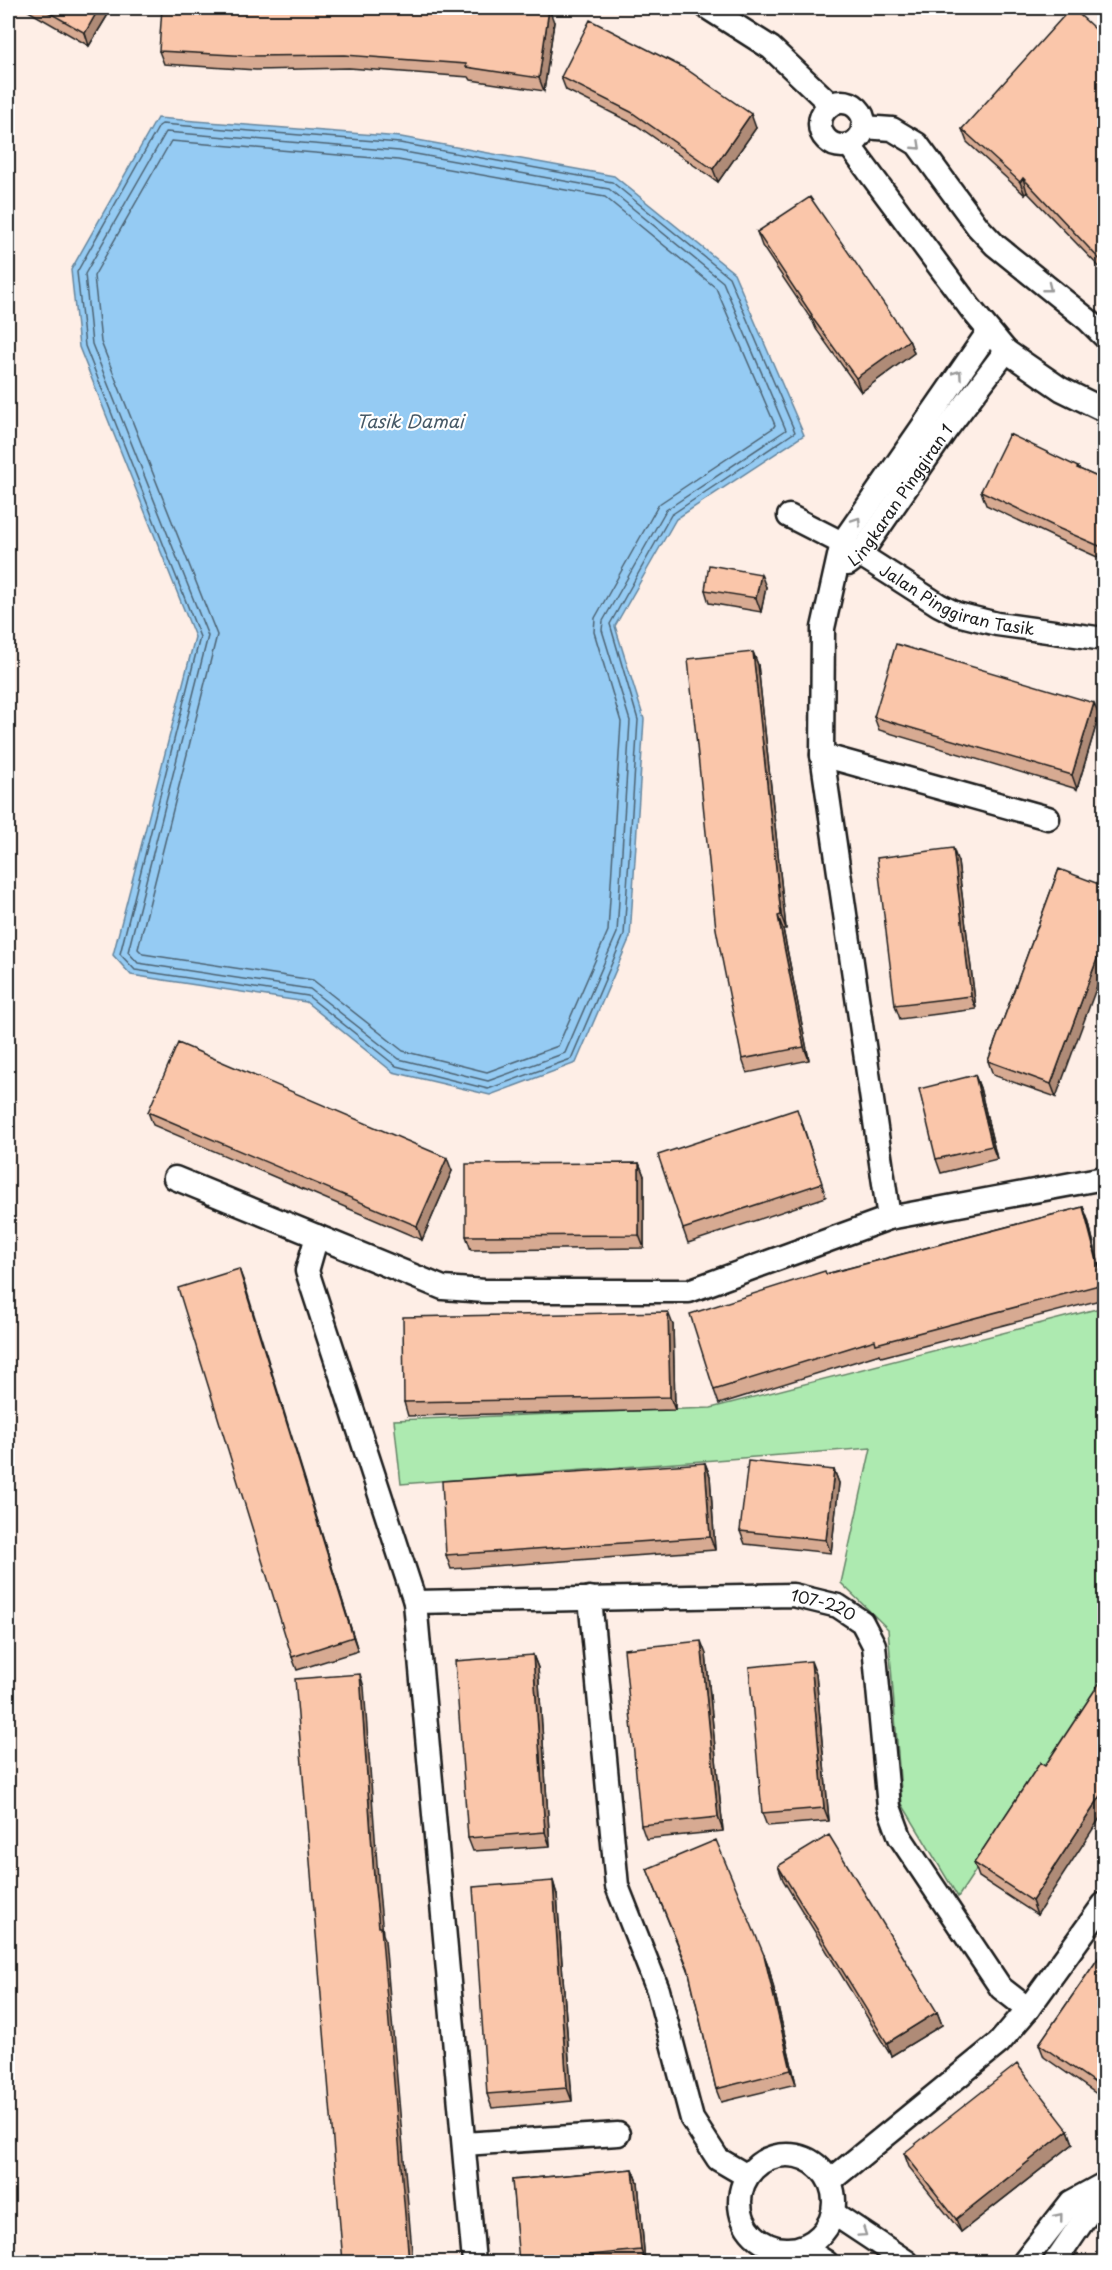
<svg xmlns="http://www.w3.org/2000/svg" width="1112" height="2270" viewBox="0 0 1112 2270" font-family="'Playpen Sans',sans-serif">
  <rect width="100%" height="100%" fill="#feeee6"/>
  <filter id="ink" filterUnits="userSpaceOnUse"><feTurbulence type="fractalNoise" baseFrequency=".0167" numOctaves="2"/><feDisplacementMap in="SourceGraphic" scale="12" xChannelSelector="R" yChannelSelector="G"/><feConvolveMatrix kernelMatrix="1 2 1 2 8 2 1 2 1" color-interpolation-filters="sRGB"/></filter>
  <g filter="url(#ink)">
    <path fill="#adeab0" stroke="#648366" stroke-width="1.5" d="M1104,1307V1676L958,1897L902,1804L888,1629L841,1583L871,1448L401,1484L394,1420L711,1408Z"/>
    <path fill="#95cbf3" stroke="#65859d" stroke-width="1.5" d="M157,118L401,137L614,176L734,273L804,435L676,519L615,626L644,719L630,937L576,1063L490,1095L393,1072L306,1002L131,975L113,955L195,637L79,347L71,270Z"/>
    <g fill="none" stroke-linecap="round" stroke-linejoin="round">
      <path stroke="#4c6272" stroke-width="1.5" d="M162,124L400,143L612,182L729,277L795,432L671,515L610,624L638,720L624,935L571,1059L488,1089L396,1066L308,996L135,970L120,954L200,637L85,346L77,272L159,126Z
        M166,132L399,151L609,189L723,282L786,430L666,510L603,621L602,630L630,721L617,933L565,1053L488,1081L399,1059L310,989L138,963L128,952L208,636L92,344L85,274Z
        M171,141L398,160L605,197L716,288L775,425L773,428L659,504L595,618L594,632L621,722L608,931L558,1046L487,1072L403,1051L313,980L143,954L138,949L217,635L101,342L94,276Z"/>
      <defs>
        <g id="street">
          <path d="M708,8L771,48L830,104"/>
          <circle cx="842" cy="124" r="22"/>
          <path d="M863,127L892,129L917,144L978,227L995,245L1088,320L1104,336"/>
          <path d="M849,145L971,309L1006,351L1061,389L1104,410"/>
          <path id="s1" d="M789,516L842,543L939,605L957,614L997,624L1104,639"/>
          <path id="s2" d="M848,564L860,555L946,430L1006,351"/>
          <path d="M822,755L1048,818"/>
          <path d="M175,1178L443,1288L485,1291H689L889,1218L1104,1178"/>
          <path d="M889,1218L822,755L823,628L842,543L989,331"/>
          <path d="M317,1236L307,1271L415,1602L474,2262"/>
          <path d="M590,1598L617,1886L658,1990L692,2119L718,2159L747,2176"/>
          <path id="s3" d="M415,1602L793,1595L838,1606L862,1622L874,1645L889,1807L900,1837L1001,1988L1028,2009"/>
          <path d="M464,2144L618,2134"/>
          <circle cx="787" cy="2202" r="47"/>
          <path d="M830,2181L999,2043L1028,2009L1104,1904"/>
          <path d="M833,2213L907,2262"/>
          <path d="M802,2247L826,2262"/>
          <path d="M1024,2262L1071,2202L1104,2184"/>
          <path d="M1055,2262L1104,2190"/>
        </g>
      </defs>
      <use href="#street" stroke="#1c1c1c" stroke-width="27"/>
      <use href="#street" stroke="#fff" stroke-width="22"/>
    </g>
    <path fill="#d7aa92" stroke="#1c1c1c" stroke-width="1.5" d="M23,8H112L89,46Z
      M554,22L544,91L471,80L469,77L349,68L256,70L164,64L159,51Z
      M1104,37V272L1027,192L1025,195L967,142L962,129Z
      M561,77L756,128L718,182L636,125L566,90Z
      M757,232L909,340L914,353L861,392L816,329L813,322L762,246Z
      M1078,467L1079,469L1104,480V560L1064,542L986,505L981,491Z
      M766,587L761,612L709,603L705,590Z
      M753,652L758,665L786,929H783L809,1060L747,1073L742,1059Z
      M1099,716L1077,789L879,730L874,717Z
      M958,862L976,1009L900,1019L895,1005Z
      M1059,869L1056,1097L993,1075L988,1061Z
      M975,1075L980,1088L997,1159L941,1173L936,1159Z
      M148,1112L452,1171L422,1240L153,1125Z
      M802,1122L826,1197L688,1243L683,1229Z
      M639,1163L644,1176V1248L471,1250L466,1236Z
      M1083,1207L1088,1220L1104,1286V1299L881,1357L880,1354L719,1404L714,1390L826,1274Z
      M239,1269L358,1651L297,1670L292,1657Z
      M673,1325L675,1410L408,1416L404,1402Z
      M705,1463L710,1476L715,1550L451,1569L446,1555Z
      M834,1470L839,1483L831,1553L745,1544L740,1531Z
      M706,1654L723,1831L646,1839L641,1825Z
      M533,1655L538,1668L550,1846L473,1851L468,1838Z
      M816,1674L829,1821L767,1826L762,1813Z
      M1040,1763L1037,1915L979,1877L974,1863Z
      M778,1866L937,2012L942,2025L891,2056L783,1880Z
      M647,1869L764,1955L769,1968L796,2084L721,2102L716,2089L689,1972Z
      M553,1881L557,1895L572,2101L492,2108L487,2094Z
      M1104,1950V2099L1044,2057L1039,2044Z
      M1068,2130L1073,2144L961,2232L909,2167L904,2153Z
      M633,2169L638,2182L645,2262H520L512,2180Z"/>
    <path fill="#af8b77" stroke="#1c1c1c" stroke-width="1.5" d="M99,8H112L89,46L85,33Z
      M549,9L554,22L544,91L539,78Z
      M751,114L756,128L718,182L713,169Z
      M1023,178L1027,192L1025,195L1020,182Z
      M909,340L914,353L861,392L856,378Z
      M761,574L766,587L761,612L756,598Z
      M753,652L758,665L786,929L781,915Z
      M1094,703L1099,716L1077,789L1072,775Z
      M953,848L958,862L976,1009L971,996Z
      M778,916L783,929L809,1060L804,1047Z
      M1104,940V967L1056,1097L1051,1084Z
      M975,1075L980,1088L997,1159L992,1146Z
      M447,1158L452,1171L422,1240L417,1226Z
      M639,1163L644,1176V1248L639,1235Z
      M1083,1207L1088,1220L1104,1286V1289Z
      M239,1269L244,1282L358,1651L353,1637Z
      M668,1312L673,1325L675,1410L670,1397Z
      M705,1463L710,1476L715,1550L710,1537Z
      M834,1470L839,1483L831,1553L826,1540Z
      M701,1641L706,1654L723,1831L718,1817Z
      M533,1655L538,1668L550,1846L545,1832Z
      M811,1661L816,1674L829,1821L824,1808Z
      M360,1674L364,1687L379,1891L383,1934L385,1940L413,2262H409L374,1878Z
      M1104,1791V1812L1037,1915L1032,1901Z
      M553,1881L557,1895L572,2101L567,2088Z
      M764,1955L769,1968L796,2084L791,2070Z
      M937,2012L942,2025L891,2056L887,2043Z
      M1068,2130L1073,2144L961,2232L956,2219Z
      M633,2169L638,2182L645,2262L641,2250Z"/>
    <path fill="#fac6aa" stroke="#1c1c1c" stroke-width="1.5" d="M41,8H99L85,33Z
      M162,8H540L549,9L539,78L466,67V64L344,55L251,56L159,51Z
      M1071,8H1072L1104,37V264L1023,178L1020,182L962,129Z
      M590,20L686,69L751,114L713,169L631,112L561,77Z
      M810,197L909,340L856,378L811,316L812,315L757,232Z
      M1009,434L1078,467L1077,468L1104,480V548L1060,529L981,491Z
      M709,565L761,574L756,598L705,590Z
      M896,644L1094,703L1072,775L874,717Z
      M753,652L781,915L778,916L804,1047L742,1059L716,929L688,659Z
      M953,848L971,996L895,1005L877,858Z
      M1059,869L1104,886V940L1051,1084L988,1061Z
      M178,1043L447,1158L417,1226L148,1112Z
      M975,1075L992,1146L936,1159L919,1089Z
      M797,1109L822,1183L683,1229L658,1155Z
      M639,1163V1235L466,1236V1164Z
      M1083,1207L1103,1284L876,1344L875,1340L714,1390L690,1314L825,1271L826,1274Z
      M239,1269L353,1637L292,1657L178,1288Z
      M668,1312L670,1397L404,1402L403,1317Z
      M748,1461L834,1470L826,1540L740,1531Z
      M705,1463L710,1537L446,1555L442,1481Z
      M701,1641L718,1817L641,1825L624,1649Z
      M533,1655L545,1832L468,1838L455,1661Z
      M811,1661L824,1808L762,1813L749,1667Z
      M360,1674L374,1878L379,1927H381L409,2262H343L295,1679Z
      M1104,1676V1791L1032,1901L974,1863L1040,1763L1045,1766Z
      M829,1835L937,2012L887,2043L778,1866Z
      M716,1840L764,1955L791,2070L716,2089L688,1968L647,1869Z
      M553,1881L567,2088L487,2094L473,1887Z
      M1104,1950V2089L1039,2044Z
      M1017,2064L1068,2130L956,2219L904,2153Z
      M633,2169L641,2250L519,2262L512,2180Z"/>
    <defs><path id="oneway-chevron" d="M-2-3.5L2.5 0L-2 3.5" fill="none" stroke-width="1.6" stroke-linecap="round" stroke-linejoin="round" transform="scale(1.5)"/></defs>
    <g stroke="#999">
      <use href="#oneway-chevron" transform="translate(917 146) rotate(43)"/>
      <use href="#oneway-chevron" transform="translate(1048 288) rotate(38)"/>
      <use href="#oneway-chevron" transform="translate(958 374) rotate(-55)"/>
      <use href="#oneway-chevron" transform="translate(857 521) rotate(-56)"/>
      <use href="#oneway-chevron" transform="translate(1059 2217) rotate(-51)"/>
      <use href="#oneway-chevron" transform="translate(863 2233) rotate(34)"/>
    </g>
  </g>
  <g text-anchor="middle" stroke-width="4.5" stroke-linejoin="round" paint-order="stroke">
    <g font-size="16" fill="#1c1c1c" stroke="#fff">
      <text dy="6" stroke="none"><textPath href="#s2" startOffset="87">Lingkaran Pinggiran 1</textPath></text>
      <text dy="6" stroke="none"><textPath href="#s1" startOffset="190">Jalan Pinggiran Tasik</textPath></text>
      <text dy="6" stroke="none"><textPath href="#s3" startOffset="410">107-220</textPath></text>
    </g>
    <g font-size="18" font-style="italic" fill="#465967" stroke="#fff">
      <text x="410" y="428">Tasik Damai</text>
    </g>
  </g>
  <rect width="1112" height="2270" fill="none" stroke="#fff" stroke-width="30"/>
  <rect x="15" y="15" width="1082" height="2240" fill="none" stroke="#1c1c1c" stroke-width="2" filter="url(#ink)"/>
</svg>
